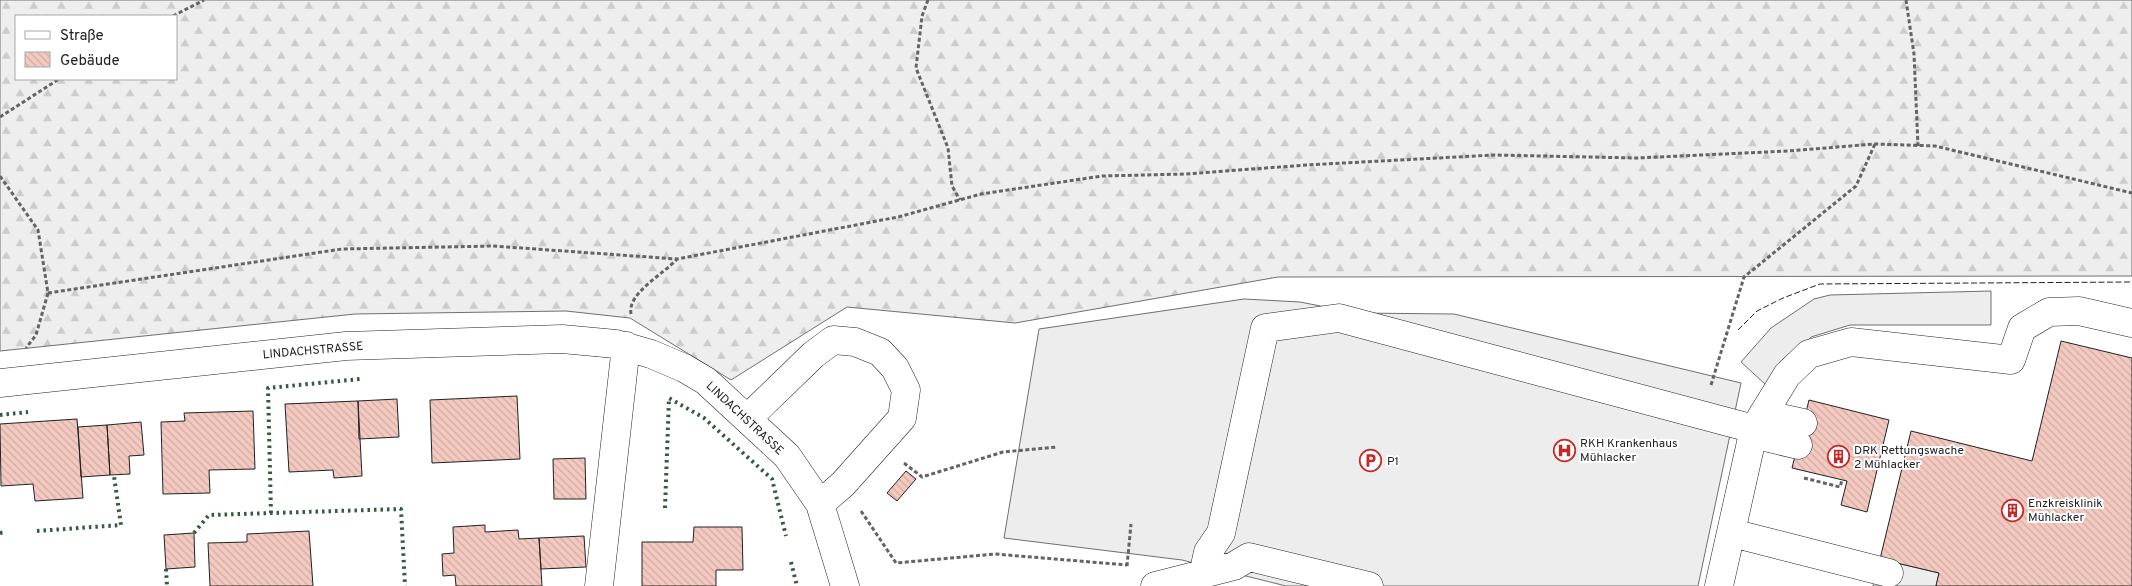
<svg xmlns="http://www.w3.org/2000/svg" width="2132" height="586" viewBox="0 0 2132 586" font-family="Overpass,sans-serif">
  <defs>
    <pattern id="forest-firs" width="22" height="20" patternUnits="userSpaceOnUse" patternTransform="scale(1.25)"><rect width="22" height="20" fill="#eee"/><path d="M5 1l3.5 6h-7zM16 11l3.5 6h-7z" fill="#ccc"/></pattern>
    <pattern id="building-back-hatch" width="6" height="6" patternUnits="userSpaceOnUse" patternTransform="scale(1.25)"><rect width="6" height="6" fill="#f3c9c0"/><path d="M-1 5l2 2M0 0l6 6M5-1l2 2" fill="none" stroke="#d0aca5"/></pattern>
  </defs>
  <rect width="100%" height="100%" fill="#fff"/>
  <path fill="url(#forest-firs)" stroke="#6f6f6f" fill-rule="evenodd" d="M0,0H2132V276L1278,277L1015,323L847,307L731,380L630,318L566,311L355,314L0,351ZM16,16H176V79H16Z"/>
  <path fill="#ededed" stroke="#6f6f6f" d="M1991,291V325H1850L1811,337L1766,385L1741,362L1771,328L1814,299L1830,295Z
    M1244,299L1300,302L1356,313L1454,314L1741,383L1698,586H1286L1182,560L1004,538L1039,329Z
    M1880,559L1939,573L1936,586H1873Z"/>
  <path fill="url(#building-back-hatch)" stroke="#222" d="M2061,341L2132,358V586H1936L1939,573L1880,559L1911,431L2032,461Z
    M517,396L520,459L432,463L430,400Z
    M397,399L399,437L359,439L358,401Z
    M1809,400L1889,420L1867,512L1841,505L1847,481L1792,468Z
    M358,401L362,476L334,478L333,470L289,472L285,404Z
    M253,411L255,469L209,470L210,493L163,494L161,422L185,421L184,413Z
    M77,419L83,498L35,501L33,484L1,486L0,424Z
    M141,422L144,455L129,456L130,474L110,475L107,425Z
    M107,425L110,475L81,477L78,427Z
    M585,458L586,499H554L553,459Z
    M906,471L916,479L897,501L887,493Z
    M485,525V532L518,530L519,539L539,538L542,586H456L455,575L443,576L442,554L454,553L453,527Z
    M694,527H742L743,570H716V586H642V542H693Z
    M309,531L313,586H210L208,543L247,542V534Z
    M194,533L195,567L166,569L164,535Z
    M584,536L586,567L541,569L539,538Z"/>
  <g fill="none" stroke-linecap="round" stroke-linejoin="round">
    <defs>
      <path id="minor" d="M0,383L346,346L562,339L616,344L651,354L684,368L706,381L787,456L820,504L845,586
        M1763,414L1803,423
        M748,418L813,355L833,340L855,342L880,352L895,368L906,390L902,418L843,484L820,504
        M1752,434L1798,445
        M1732,533L1889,573
        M1203,575L1208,552L1221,533L1265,328L1339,318L1754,429
        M599,586L626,346
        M1155,586L1234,566L1249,557L1369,586
        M1719,586L1754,429L1787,375L1809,354L1851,342L2011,360L2022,328L2049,312L2079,311L2132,323"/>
    </defs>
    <use href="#minor" stroke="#222" stroke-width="29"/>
    <path stroke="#646464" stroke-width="3" stroke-dasharray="4 2.5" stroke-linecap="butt" d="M928,0L922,16L916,68L948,148L952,186L960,200
      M1906,0L1914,54L1918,146
      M173,16L204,0
      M0,117L59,79
      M0,176L38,230L48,293L36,335L26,348
      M48,293L342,249L493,246L677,259L898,217L981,194L1102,176L1186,174L1306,165L1494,155L1637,158L1788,151L1875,144L1935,146L2132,193
      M631,314C627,293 664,274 677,259
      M1711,385L1744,277L1856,186L1875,144
      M904,463L922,477L1003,452L1057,447
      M1804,478L1840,487L1842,480
      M861,511L896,563L995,554L1127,565
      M1127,566L1131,524"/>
    <use href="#minor" stroke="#fff" stroke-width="28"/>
    <path stroke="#2f5e38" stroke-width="4" stroke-dasharray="2.5 4" stroke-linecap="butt" d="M0,415L28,412
      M665,508L669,398L704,418L772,479L786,536
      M271,513L268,388L360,379
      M37,531L121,525L114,476
      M0,533L6,532
      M194,533L209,515L401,509L405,586
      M791,562L797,586
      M166,569L167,586"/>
    <path stroke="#222" stroke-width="1" stroke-dasharray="6 2.5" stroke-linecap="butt" d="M1738,330L1757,311L1783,298L1820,284L2132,282"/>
  </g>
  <defs>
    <symbol id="hospital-ring" viewBox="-11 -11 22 22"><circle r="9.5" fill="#fff" stroke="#c62828" stroke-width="1.5"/><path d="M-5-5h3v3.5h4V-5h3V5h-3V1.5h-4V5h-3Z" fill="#c62828"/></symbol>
    <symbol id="building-ring" viewBox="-11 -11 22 22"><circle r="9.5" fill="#fff" stroke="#c62828" stroke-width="1.5"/><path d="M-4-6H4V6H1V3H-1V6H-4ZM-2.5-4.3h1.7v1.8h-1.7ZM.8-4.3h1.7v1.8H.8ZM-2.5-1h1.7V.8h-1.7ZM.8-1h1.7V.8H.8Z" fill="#c62828"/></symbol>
    <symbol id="parking-ring" viewBox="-11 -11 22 22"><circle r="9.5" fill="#fff" stroke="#c62828" stroke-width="1.5"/><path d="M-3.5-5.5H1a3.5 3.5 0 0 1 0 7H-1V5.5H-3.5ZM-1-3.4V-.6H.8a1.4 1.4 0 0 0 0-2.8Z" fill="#c62828"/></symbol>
  </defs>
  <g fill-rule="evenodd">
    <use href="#hospital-ring" x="1552" y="438" width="25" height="25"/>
    <use href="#building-ring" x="1826" y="444" width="25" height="25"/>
    <use href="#parking-ring" x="1358" y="448" width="25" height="25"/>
    <use href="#building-ring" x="2000" y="498" width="25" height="25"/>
  </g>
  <g text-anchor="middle" stroke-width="4" stroke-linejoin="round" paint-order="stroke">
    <g font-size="12" fill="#222" stroke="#fff">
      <text transform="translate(313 350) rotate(-5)" y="4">LINDACHSTRASSE</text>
      <text transform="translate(745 418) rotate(43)" y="4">LINDACHSTRASSE</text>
    </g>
    <g font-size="12" fill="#222" stroke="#fff" text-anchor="start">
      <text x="1580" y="447">RKH Krankenhaus<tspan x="1580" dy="14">Mühlacker</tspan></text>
      <text x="1854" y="454">DRK Rettungswache<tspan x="1854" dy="14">2 Mühlacker</tspan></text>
      <text x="1387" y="465">P1</text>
      <text x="2028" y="507">Enzkreisklinik<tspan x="2028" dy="14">Mühlacker</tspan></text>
    </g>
  </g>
  <rect x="15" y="15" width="162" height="65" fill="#ffffff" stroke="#a7a7a7"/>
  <rect x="25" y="31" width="25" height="8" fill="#ffffff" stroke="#a7a7a7"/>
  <text x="60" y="40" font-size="15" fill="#222222">Straße</text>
  <rect x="25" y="52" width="25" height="15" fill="url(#building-back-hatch)" stroke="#a7a7a7"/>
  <text x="60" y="65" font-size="15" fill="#222222">Gebäude</text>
</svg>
